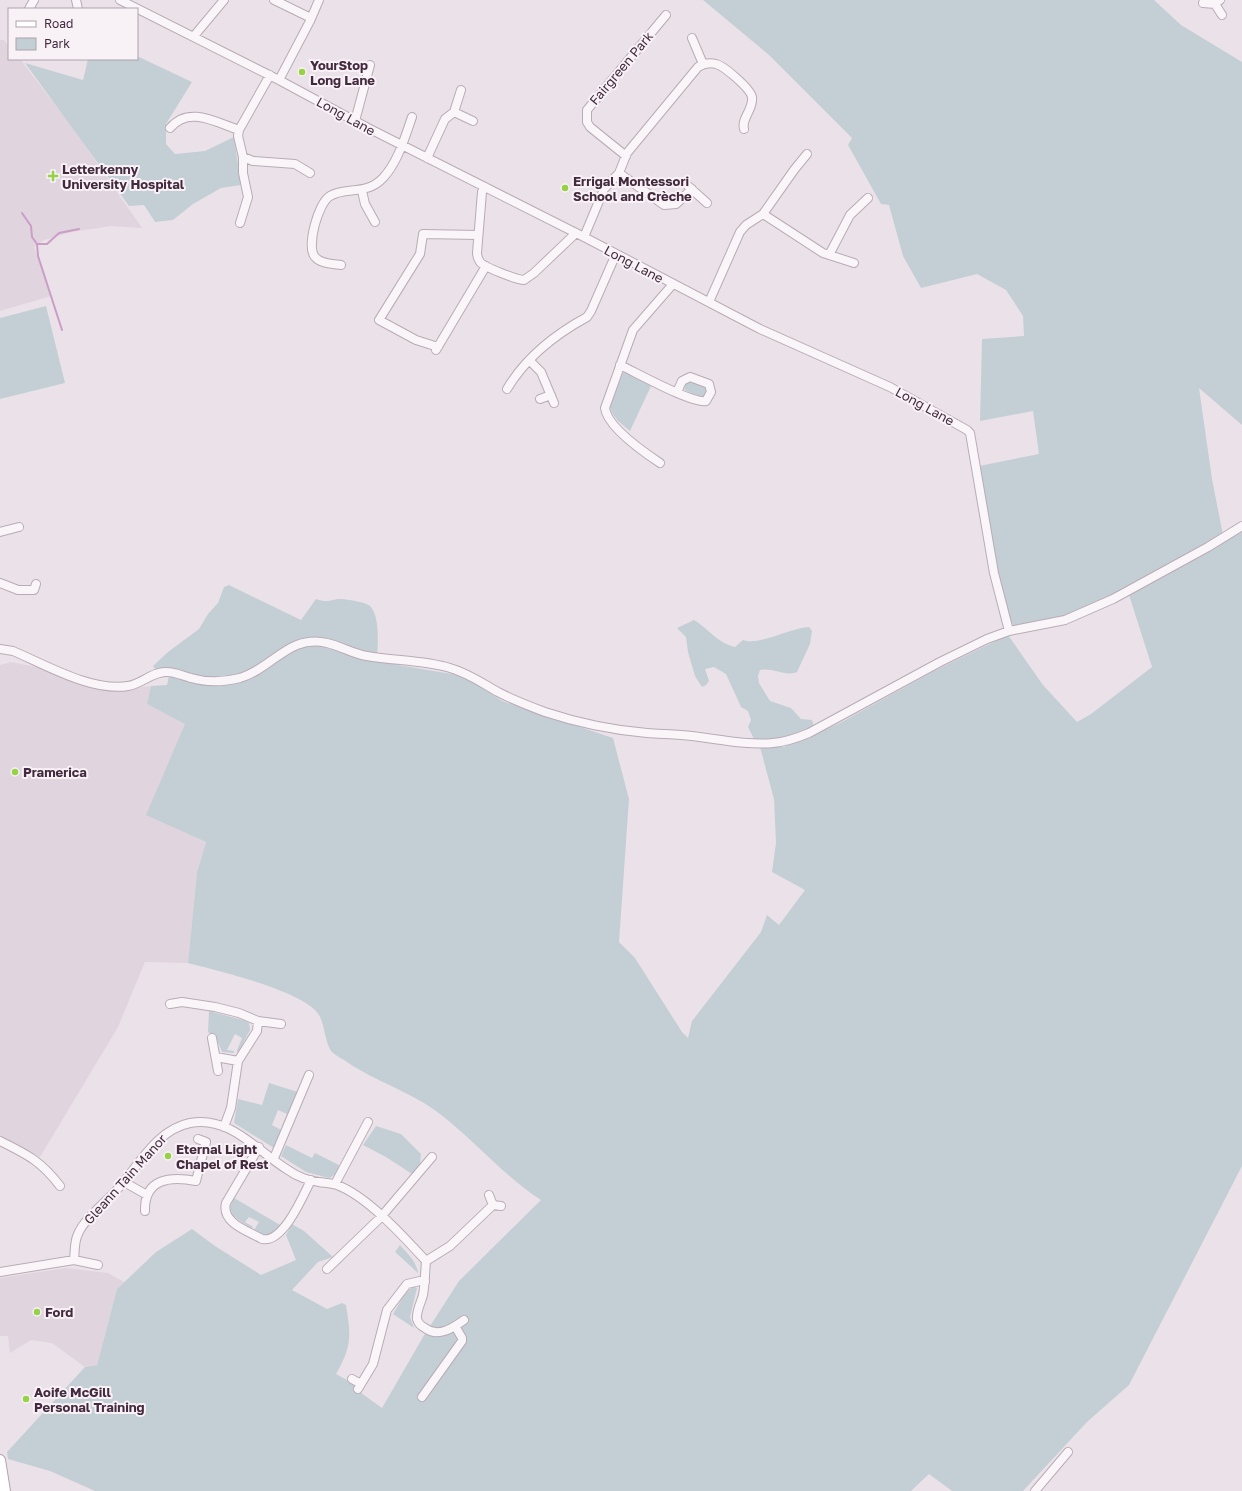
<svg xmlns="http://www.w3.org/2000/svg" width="1242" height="1491" viewBox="0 0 1242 1491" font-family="'Golos Text',sans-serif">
  <rect width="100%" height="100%" fill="#ebe2e9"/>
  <path fill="#e0d4de" d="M0,40H4L9,46V59H20L72,127L142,228L111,226L72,232L44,240L34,247L51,296L0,311Z
    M11,662L36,667L100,690H115L151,686L147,704L186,724L147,815L206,842L197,872L188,963L145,962L118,1027L40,1157L0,1137V665Z
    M66,1268L108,1273L124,1282L117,1289L97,1365L85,1367L52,1343L31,1340L10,1353L8,1336H0V1278Z"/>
  <path fill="#c3cfd5" d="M703,0H1154L1181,25L1242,62V425L1199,388L1212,479L1223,535L1118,593L1087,607L1062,617L1014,627L1004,606L979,466L1039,454L1033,411L980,421L982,339L1024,336L1023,316L1006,290L977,274L921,288L903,256L889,205L881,204L848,145L852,138L769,55Z
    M137,56L192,82L166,124V144L175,154L205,151L234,137L241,185L221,188L193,204L173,220L155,222L144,205L129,206L25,63L83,80L88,59H137Z
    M46,306L65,383L0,399V318Z
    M623,373H629L651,386L630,431C622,424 612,418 610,406Z
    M688,380L704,384L708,390L705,397L700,398L685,390L684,385Z
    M1242,532V1166L1129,1385L1087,1422L1023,1491H952L929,1474L911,1491H95L50,1471L8,1459L7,1452L85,1367L97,1365L117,1289L156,1252L192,1229L215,1246L261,1275L296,1260L286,1235L292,1224L304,1231L333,1257L318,1262L292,1290L327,1309L342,1303L346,1305C351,1336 352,1346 336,1374L356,1385L357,1390L382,1408L423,1337L459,1281L541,1200C504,1176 475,1141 440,1114C412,1092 376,1082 347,1062C343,1059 336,1056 332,1052C325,1044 325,1025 319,1015C305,991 215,970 188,963L197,872L206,842L146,815L185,724L147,704L151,686L167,685L169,676L210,685L211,680L156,670L153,666L168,652L199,629L208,614L218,603L224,587L229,585L301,620L316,599C329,604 332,598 343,599C350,600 365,602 370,606C380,616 378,644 377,657L398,665L464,676L502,701L613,738L629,799L619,942L635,958L682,1032L688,1038L692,1021L761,932L767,915L779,925L805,890L772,872L776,843L774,799L760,747H784L838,724L936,670L1008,635L1043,685L1077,722L1091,714L1152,667L1129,595Z
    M694,620C709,629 716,642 735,647L743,640C759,646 790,628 809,627L812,631L810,644L797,672C785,677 773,667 760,670L758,676L759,683L770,701L791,708L801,719L812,720L814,726C793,735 777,740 754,739L748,727L751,720L748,711L741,707L726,674L714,667L705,669L709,681L706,685L702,687L695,676L688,652L686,637L677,628Z
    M209,1011L243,1020L249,1023L250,1030L239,1051L237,1052V1050L242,1038L235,1034L227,1050L234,1051V1053L222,1052L216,1037L208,1032Z
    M269,1083L298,1092L285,1127L282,1126L287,1114L278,1110L272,1125L283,1131L274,1148L234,1123L238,1099L262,1105Z
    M376,1126L401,1134L421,1154L420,1164L412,1174L386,1157L363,1145Z
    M286,1145L312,1158L315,1153L339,1165C338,1171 335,1176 329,1178L306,1172L281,1156Z
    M234,1198L282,1226L266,1237L254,1230L259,1222L249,1217L245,1222L253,1227L252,1229L233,1216L230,1207Z
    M400,1245C407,1253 417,1262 418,1273L395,1252Z
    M413,1286L417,1288L410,1317L414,1328L393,1314L404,1295Z"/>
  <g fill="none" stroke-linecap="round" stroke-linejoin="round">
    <path stroke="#cb9dc7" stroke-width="2" d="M22,213L31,226L32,237L37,244L38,256L62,330
      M37,244H47L59,233L79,229"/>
    <defs>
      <path id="minor" d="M76,0L78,9
        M120,0L279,80L368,128L584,237L760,329L890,387L967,430L970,433L994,573L1009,631
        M274,0L311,18
        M1203,3L1215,4L1220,0
        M1215,4L1222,15
        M29,9L34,0
        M194,36L224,0
        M692,38L703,64
        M270,75L239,130L238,136L243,157L253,161L295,164L310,173
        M279,80L310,21L319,0
        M454,112L473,121
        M355,121L370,65
        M170,128C189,105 217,123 239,130
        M807,154L794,170L763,214L823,253L854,263
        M626,156L590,127L587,122V110L666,15
        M427,158L445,119L454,112L461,90
        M619,173L664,205L676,204L692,189
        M688,186L707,203
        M485,187L482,192L477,253C477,256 478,259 480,262C484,267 517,280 524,280L534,273L576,233
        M362,191L365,204L375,222
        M240,223L248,197L243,173V157
        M584,237L604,189L619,173L627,153L698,67C703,64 709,62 716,64C724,66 750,88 752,97C754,109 741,118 744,129
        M829,255L850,215L868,198
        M341,265C333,264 321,264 315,257C306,247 318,203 330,196C346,186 366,196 383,178C398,162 405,137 412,117
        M709,302L740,232L746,225L763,214
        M438,347L416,340L379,320L420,254L423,234L478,235
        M436,350L486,266
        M529,360L541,372L554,403
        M620,365C637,373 692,404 706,401L711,392L709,384L690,377L682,381L677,392
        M507,389C526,357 554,335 587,317L591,311L616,254
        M540,399L551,395
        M660,463C645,453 607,427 605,408L633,330L673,284
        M0,532L19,527
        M0,583L18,590H34L36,584
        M0,649L13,651C46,665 92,692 128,686C142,684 153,671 167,672C175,672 183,676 191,678C208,683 224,682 240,678C273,668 289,634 327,643C341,646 353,654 367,656C394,661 423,660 450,668C468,673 482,683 498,692C513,700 529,706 545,712C578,723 612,730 647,733C658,734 670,734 681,735C710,737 744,746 773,743C785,742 797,738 809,733L940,662L987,639L1009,631L1065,620L1113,599L1208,547L1242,526
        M170,1004L182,1002L215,1007L239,1013L258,1021L281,1024
        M212,1038L218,1071
        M216,1057L238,1061
        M224,1127L231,1108L238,1061L257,1031L258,1021
        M0,1141C28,1155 41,1161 60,1186
        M259,1147L226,1203C221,1223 248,1231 262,1239C283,1244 303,1196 311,1180
        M274,1158L309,1075
        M124,1182L147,1195
        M335,1184L368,1122
        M489,1195L493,1205
        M145,1211C144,1178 171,1176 196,1181L206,1142L198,1139
        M74,1260C75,1251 74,1242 78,1234C85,1217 110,1199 122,1184C141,1161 159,1129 190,1123C230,1115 258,1152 288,1170C296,1176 309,1181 319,1182C325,1183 331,1183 337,1185C367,1196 404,1237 426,1261C425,1272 425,1284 423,1295C421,1303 416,1311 417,1319C418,1323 421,1326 425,1328C438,1338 453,1328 464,1320
        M426,1261L450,1246L493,1205L501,1206
        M327,1269L381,1217L432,1157
        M0,1272L74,1260L98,1265
        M352,1379L361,1384
        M358,1389L373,1364L387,1310L407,1284L420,1281L425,1282
        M422,1397L462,1341V1338L455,1326
        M1035,1491L1068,1452"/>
      <path id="major" d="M0,1460L5,1491"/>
    </defs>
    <use href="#minor" stroke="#b9abb6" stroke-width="10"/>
    <use href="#major" stroke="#b7a1b3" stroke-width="12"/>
    <use href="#minor" stroke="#f9f5f8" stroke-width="8"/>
    <use href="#major" stroke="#fff" stroke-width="10"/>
  </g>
  <g fill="#97d146" stroke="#f8f2f7" stroke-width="1.5">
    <circle cx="302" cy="72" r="4"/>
    <path d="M51 170h4v4h4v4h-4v4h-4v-4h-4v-4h4z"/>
    <circle cx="565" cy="188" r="4"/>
    <circle cx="15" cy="772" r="4"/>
    <circle cx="168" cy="1156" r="4"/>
    <circle cx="37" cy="1312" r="4"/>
    <circle cx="26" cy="1399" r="4"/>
  </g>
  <g text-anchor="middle" stroke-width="4" stroke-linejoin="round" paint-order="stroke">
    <g font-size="13" font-weight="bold" fill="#432a3e" stroke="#f8f2f7" text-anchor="start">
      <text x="310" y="70">YourStop<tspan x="310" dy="15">Long Lane</tspan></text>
      <text x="62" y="174">Letterkenny<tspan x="62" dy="15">University Hospital</tspan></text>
      <text x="573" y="186">Errigal Montessori<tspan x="573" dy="15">School and Crèche</tspan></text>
      <text x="23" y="777">Pramerica</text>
      <text x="176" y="1154">Eternal Light<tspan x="176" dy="15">Chapel of Rest</tspan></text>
      <text x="45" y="1317">Ford</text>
      <text x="34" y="1397">Aoife McGill<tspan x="34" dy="15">Personal Training</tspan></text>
    </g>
    <g font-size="13" fill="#432a3e" stroke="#f8f2f7">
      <text transform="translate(621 68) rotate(-50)" y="5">Fairgreen Park</text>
      <text transform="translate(346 116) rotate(29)" y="5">Long Lane</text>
      <text transform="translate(634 264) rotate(28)" y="5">Long Lane</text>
      <text transform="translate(925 406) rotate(29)" y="5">Long Lane</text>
      <text transform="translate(125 1179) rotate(-48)" y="5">Gleann Tain Manor</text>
    </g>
  </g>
  <rect x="8" y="8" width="130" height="52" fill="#f8f2f7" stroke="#b0a2ad"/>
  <rect x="16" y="21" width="20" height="6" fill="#ffffff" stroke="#b0a2ad"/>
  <text x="44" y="28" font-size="12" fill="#432a3e">Road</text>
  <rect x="16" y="38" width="20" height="12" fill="#c3cfd5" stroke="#b0a2ad"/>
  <text x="44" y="48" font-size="12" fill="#432a3e">Park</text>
</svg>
